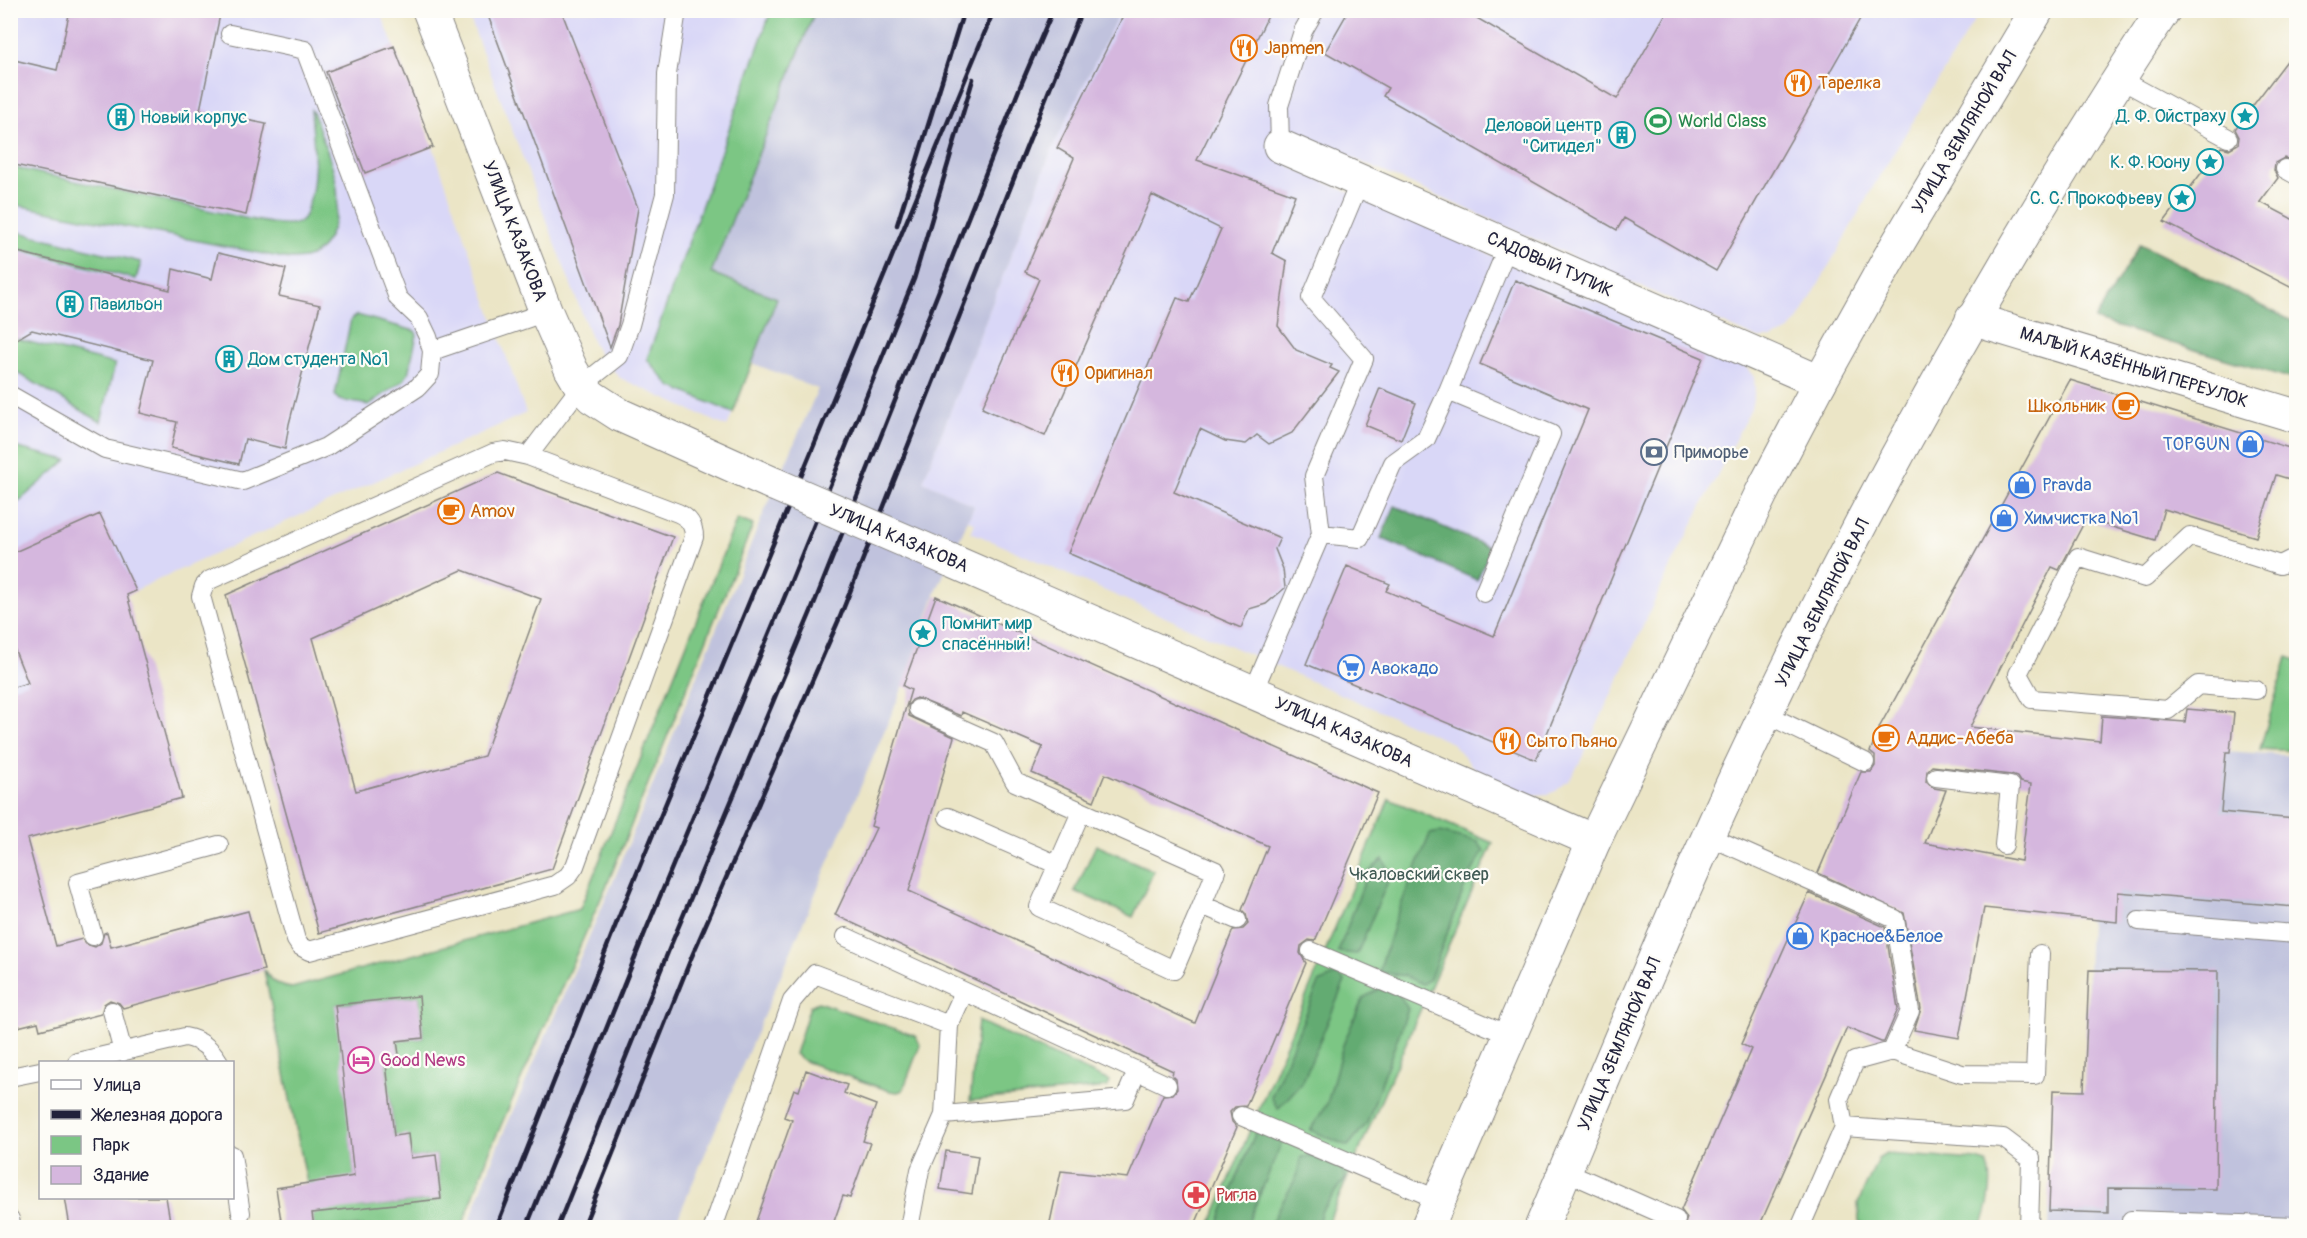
<svg xmlns="http://www.w3.org/2000/svg" width="2307" height="1238" viewBox="0 0 2307 1238" font-family="Pangolin,sans-serif">
  <rect width="100%" height="100%" fill="#fdfcf7"/>
  <filter id="ink" filterUnits="userSpaceOnUse"><feTurbulence type="fractalNoise" baseFrequency=".0167" numOctaves="2"/><feDisplacementMap in="SourceGraphic" scale="12" xChannelSelector="R" yChannelSelector="G"/><feConvolveMatrix kernelMatrix="1 2 1 2 8 2 1 2 1" color-interpolation-filters="sRGB"/></filter>
  <filter id="wash" filterUnits="userSpaceOnUse"><feTurbulence type="fractalNoise" baseFrequency=".008" numOctaves="4" result="noise"/><feDisplacementMap in="SourceGraphic" scale="24" xChannelSelector="R" yChannelSelector="G"/><feGaussianBlur stdDeviation="1.35" result="paint"/><feColorMatrix in="noise" values="0 0 0 0 0 0 0 0 0 0 0 0 0 0 0 0 0 1.4 0 .05"/><feComposite in="paint" operator="in"/></filter>
  <g filter="url(#wash)">
    <rect width="100%" height="100%" fill="#ebe5c6"/>
    <path fill="#d9d7f7" d="M11,11H380L394,46L326,73L365,173L433,147L526,413L166,576L42,635L11,762Z
      M467,11H815L711,273L752,363L727,427L620,378L600,355L593,343Z
      M1120,11H1980L1873,187L1798,321L1786,333L1772,338H1756L1303,136L1289,166L1745,366L1754,377L1755,390L1751,408L1663,583L1579,764L1569,780L1556,791L1548,794L1531,795L1479,774L1452,743L971,532L975,523L968,520L974,506L923,481L1052,149Z"/>
    <path fill="#c0c2dd" d="M815,11H1120L1052,149L923,481L974,506L936,592L903,687L674,1227L467,1228L496,1150L613,882L762,517L818,389L752,363L777,298L711,273Z
      M2183,748L2296,756V1227L2049,1228L2053,1090H2084L2090,922L2079,912Z"/>
    <path fill="#7bc684" stroke="#4e7460" stroke-width="1.5" fill-rule="evenodd" d="M771,11H815L711,273L777,298L733,413L670,386L647,359Z
      M311,110L314,114C321,136 332,159 336,182C341,206 334,247 308,257C302,259 295,259 289,259L11,204V167L240,217C253,220 288,228 300,222C305,219 306,212 308,206C319,175 313,142 311,110Z
      M11,230L141,262L136,279L11,247Z
      M357,315L415,331L417,335L408,374L404,380L369,405L339,400L335,395L351,319Z
      M10,337L115,364L101,422L11,369Z
      M10,446L67,460L11,508H10Z
      M737,519L753,525L609,880L491,1148L462,1227H314L307,1183L264,970C271,981 279,987 292,988L580,909ZM419,996L423,1038L397,1041L400,1061L386,1063L394,1136L408,1135L411,1158L436,1155L441,1199L358,1208L336,1005Z
      M2287,657L2296,660V751L2260,749Z
      M1389,799L1493,843L1326,1227L1209,1228Z
      M1096,845L1154,871L1133,917L1075,891Z
      M818,1002L916,1036L920,1045L903,1090L898,1092L890,1091L804,1061L795,1054L810,1006Z
      M978,1021L1109,1081L1107,1087L970,1101Z
      M1886,1154L1977,1160L1987,1163C1995,1180 1988,1210 1981,1227H1867L1859,1221L1858,1203L1878,1159Z"/>
    <path fill="#64ab72" stroke="#436656" stroke-width="1.5" d="M2140,244L2296,323V380L2094,320Z
      M1395,506L1491,548L1477,580L1381,538Z
      M1440,832L1478,842L1484,851L1468,878L1430,979L1422,984L1405,976L1379,972L1396,917L1430,834Z
      M1383,859L1391,874L1357,954L1338,952L1368,872Z
      M1336,975L1345,981L1303,1081L1278,1109L1271,1097L1319,983Z
      M1379,989L1398,993L1408,1009L1367,1123L1348,1146L1310,1130L1327,1104L1343,1045L1363,998Z
      M1257,1129L1283,1140L1246,1227L1216,1228Z
      M1321,1156L1338,1163L1346,1178L1322,1210L1317,1227L1268,1228L1297,1176L1301,1157Z"/>
    <g id="blocks">
      <path fill="#d5b7de" fill-rule="evenodd" d="M70,10H221L200,110L266,124L246,215L10,164V59L57,70Z
        M486,10H561L638,208L618,325L610,347Z
        M1126,10H1271L1197,160L1295,195L1272,253L1287,261L1278,326L1296,350L1332,365L1330,368L1339,372L1292,433L1269,444L1257,435L1246,444L1225,441L1200,429L1174,492L1280,538L1275,549L1283,569L1285,588L1266,604L1249,609L1241,628L1068,553L1177,298L1189,302L1221,229L1152,195L1045,436L982,408L1039,279L1025,272L1074,158L1057,148Z
        M1349,10H1463L1617,99L1668,10H1865L1716,271L1624,218L1617,230L1383,96L1388,88L1325,52Z
        M394,46L433,147L365,173L326,72Z
        M2296,49V153L2291,160L2284,158L2275,163L2274,170L2278,178L2260,202L2296,221V290L2164,222L2221,147L2229,149L2238,144L2239,137L2235,129Z
        M10,250L170,290L173,269L212,279L218,253L286,269L279,296L320,305L289,424L285,449L245,439L239,464L171,448L177,422L140,413L153,360L32,330L10,343Z
        M1515,280L1703,358L1536,760L1306,664L1347,566L1390,584L1386,591L1494,636L1588,410L1480,364Z
        M2070,380L2296,450V481L2276,475L2256,537L2164,509L2155,540L2086,519L2059,570L2052,567L1970,727L2100,741L2102,716L2185,722L2187,709L2234,713L2230,752H2226L2221,812L2296,819V907L2118,892L2117,922L1984,908L1959,1038L1914,1030L1921,1009L1904,913L1818,873L1861,772H1871L1875,766V756L1870,752L1880,726ZM1932,766L2011,775L2017,777L2020,782L2031,784L2021,861L1925,843L1946,790L1934,788L1926,782L1927,771Z
        M1380,388L1416,403L1401,440L1365,425Z
        M498,473L673,537L552,869L319,933L226,595ZM462,570L541,599L484,756L356,791L313,638Z
        M100,514L136,591L127,595L182,798L27,839L56,946L82,939L86,944L95,947L101,943L104,933L107,932L111,947L248,911L264,970L123,1008L119,1003L110,1000L104,1004L101,1014L40,1030L38,1022L10,1029V688L28,683L10,638V554Z
        M936,596L1378,793L1315,941L1309,940L1301,946L1300,953L1306,963L1246,1106L1235,1107L1230,1112L1232,1122L1237,1127L1194,1227H1049L1061,1171L1128,1178L1163,1095L1173,1094L1177,1089L1176,1079L1172,1075L1173,1071L835,915L876,828L871,826L911,690L903,686ZM917,698L961,716L962,712L1043,747L1032,773L1094,801L1105,774L1268,846L1242,910L1246,914L1248,924L1243,929L1233,930L1195,1023L909,891L954,737L909,716L908,705L912,700Z
        M1809,893L1885,927L1898,1009L1884,1042H1881L1847,1028L1759,1227H1684L1687,1218L1681,1210L1751,1049L1741,1044Z
        M2089,970L2218,971L2216,1189L2108,1188V1213L2049,1211L2053,1090L2084,1091Z
        M419,996L423,1038L397,1041L400,1061L386,1063L394,1136L408,1134L411,1158L436,1155L441,1199L312,1213L314,1227H282L276,1188L354,1176L335,1005Z
        M806,1070L847,1085L844,1093L876,1105L863,1141L870,1143L850,1198L843,1196L832,1227H754L792,1120L784,1117L794,1089L799,1091Z
        M946,1151L978,1156L972,1194L940,1189Z
        M65,1197H166L171,1227H70Z"/>
    </g>
  </g>
  <g filter="url(#ink)">
    <use href="#blocks" fill-opacity="0" stroke="#868480" stroke-width="1.5"/>
    <g fill="none" stroke-linecap="round" stroke-linejoin="round">
      <defs>
        <path id="lane" d="M2118,78L2228,138
          M1280,146L1279,106L1303,31L1315,10
          M2285,169L2296,175
          M432,351L546,312
          M10,395L105,449L243,481L326,447L418,387L430,374L432,351L428,337L419,318L398,298L305,50L230,34
          M505,451L528,456L678,513C689,518 694,525 694,537L575,866L568,876L555,885L309,951L300,946L296,940L201,596L204,586L210,580L493,453Z
          M528,456L581,386L619,356L630,325L665,194L667,74L677,10
          M1321,534L1360,538L1393,463L1426,439L1448,391
          M1484,593L1551,434L1448,391L1508,246
          M2256,690L2198,685L2168,710L2032,699L2018,674L2078,557L2145,578L2190,536L2280,565L2296,557
          M1253,692L1321,534L1314,476L1364,359L1311,298L1360,181
          M918,709L994,743L1015,782L1216,871L1202,905L1237,920
          M1766,714L1865,762
          M1936,777L2010,786L2004,845
          M1081,812L1039,907L1174,970L1202,905
          M948,817L1058,865
          M1708,836L1895,919L1910,1011L1892,1051L1855,1061L1839,1099L1844,1127
          M2139,921L2296,934
          M93,936L78,883L219,845
          M846,937L1137,1071
          M1311,951L1509,1035
          M112,1011L123,1052
          M949,1025L964,992
          M1892,1051L1962,1074L2035,1075L2040,954
          M77,1062L185,1037C201,1040 211,1048 219,1062
          M10,1077L40,1071
          M1241,1116L1439,1200
          M232,1155L241,1213
          M1565,1171L1676,1220
          M10,1219L12,1228
          M2131,1220L2296,1226
          M713,1228L792,1001L815,974L949,1025L944,1115
          M909,1228L920,1170L944,1115L1125,1099L1137,1071L1167,1085
          M1800,1228L1844,1127L2003,1138L2031,1159L2029,1228"/>
        <path id="street" d="M1280,146L1820,382
          M1972,319L2296,416"/>
        <path id="secondary" d="M429,10L546,312L571,369L581,386L592,397L620,415L776,485
          M950,560L1594,841"/>
        <path id="primary" d="M1427,1228L1594,841L1761,494L1820,382L1888,260L2037,10
          M1541,1228C1596,1097 1650,965 1709,835C1806,620 1917,410 2039,208C2080,141 2120,75 2164,10"/>
      </defs>
      <use href="#lane" stroke="#868480" stroke-width="20"/>
      <use href="#street" stroke="#868480" stroke-width="35"/>
      <use href="#secondary" stroke="#868480" stroke-width="35"/>
      <use href="#primary" stroke="#868480" stroke-width="35"/>
      <use href="#lane" stroke="#fff" stroke-width="18"/>
      <use href="#street" stroke="#fff" stroke-width="33"/>
      <use href="#secondary" stroke="#fff" stroke-width="33"/>
      <use href="#primary" stroke="#fff" stroke-width="33"/>
      <path stroke="#22223b" stroke-width="4.5" d="M897,225L964,10
        M496,1228L620,914L994,10
        M526,1228L646,930L787,591L914,279L973,79
        M557,1228L670,947L812,609L1020,87L1053,10
        M583,1228L692,956L840,617L1057,70L1082,10"/>
      <defs>
        <path id="secondary-bridge" d="M776,485L950,560"/>
      </defs>
      <use href="#secondary-bridge" stroke="#868480" stroke-width="35" stroke-linecap="butt"/>
      <use href="#secondary-bridge" stroke="#fff" stroke-width="33"/>
    </g>
  </g>
  <defs>
    <symbol id="restaurant-ring" viewBox="-11 -11 22 22"><circle r="9.5" fill="#fdfcf7" stroke="#e8710a" stroke-width="1.5"/><path d="M-5-6h1v4h1v-4h1v4h1v-4h1v5L-1.5 .5V6h-2V.5L-5-1ZM5-6V6H3V1.5H1.5Q1.5-4 5-6Z" fill="#e8710a"/></symbol>
    <symbol id="sight-ring" viewBox="-11 -11 22 22"><circle r="9.5" fill="#fdfcf7" stroke="#0f9aa8" stroke-width="1.5"/><path d="M0-6L1.8-2.2L6-1.7L2.9 1.2L3.7 5.4L0 3.3L-3.7 5.4L-2.9 1.2L-6-1.7L-1.8-2.2Z" fill="#0f9aa8"/></symbol>
    <symbol id="building-ring" viewBox="-11 -11 22 22"><circle r="9.5" fill="#fdfcf7" stroke="#0f9aa8" stroke-width="1.5"/><path d="M-4-6H4V6H1V3H-1V6H-4ZM-2.5-4.3h1.7v1.8h-1.7ZM.8-4.3h1.7v1.8H.8ZM-2.5-1h1.7V.8h-1.7ZM.8-1h1.7V.8H.8Z" fill="#0f9aa8"/></symbol>
    <symbol id="stadium-ring" viewBox="-11 -11 22 22"><circle r="9.5" fill="#fdfcf7" stroke="#2e9e5b" stroke-width="1.5"/><path d="M0-5a6.5 5 0 1 0 0 10a6.5 5 0 1 0 0-10ZM-3.5-1.8h7v3.6h-7Z" fill="#2e9e5b"/></symbol>
    <symbol id="cafe-ring" viewBox="-11 -11 22 22"><circle r="9.5" fill="#fdfcf7" stroke="#e8710a" stroke-width="1.5"/><path d="M-5.5-4.5H6V0H3Q3 3.5 0 3.5H-2.5Q-5.5 3.5-5.5 0ZM3-3.2v2h1.7v-2ZM-6 4.5H4V6H-6Z" fill="#e8710a"/></symbol>
    <symbol id="shop-ring" viewBox="-11 -11 22 22"><circle r="9.5" fill="#fdfcf7" stroke="#3f7fe0" stroke-width="1.5"/><path d="M-5-2.5h2.3a2.7 3.5 0 0 1 5.4 0H5L5.5 6h-11ZM-1.5-2.5h3a1.5 2.3 0 0 0-3 0Z" fill="#3f7fe0"/></symbol>
    <symbol id="bank-ring" viewBox="-11 -11 22 22"><circle r="9.5" fill="#fdfcf7" stroke="#5c6f8a" stroke-width="1.5"/><path d="M-6-4H6V4H-6ZM0-2.3a2.3 2.3 0 1 0 0 4.6a2.3 2.3 0 1 0 0-4.6Z" fill="#5c6f8a"/></symbol>
    <symbol id="supermarket-ring" viewBox="-11 -11 22 22"><circle r="9.5" fill="#fdfcf7" stroke="#3f7fe0" stroke-width="1.5"/><path d="M-6-5.5h2.5l.6 2H6L4.5 2H-2.5L-4.4-4H-6ZM-1.5 3.2a1.3 1.3 0 1 0 .1 0ZM3 3.2a1.3 1.3 0 1 0 .1 0Z" fill="#3f7fe0"/></symbol>
    <symbol id="hotel-ring" viewBox="-11 -11 22 22"><circle r="9.5" fill="#fdfcf7" stroke="#d1479c" stroke-width="1.5"/><path d="M-6-4.5h1.5V1H6V5H4.5V3h-9V5H-6ZM-4 0a1.8 1.8 0 1 1 3.6 0ZM.5 0V-2.5h3Q6-2.5 6 0Z" fill="#d1479c"/></symbol>
    <symbol id="pharmacy-ring" viewBox="-11 -11 22 22"><circle r="9.5" fill="#fdfcf7" stroke="#e0444e" stroke-width="1.5"/><path d="M-2-6h4v4h4v4h-4v4h-4v-4h-4v-4h4Z" fill="#e0444e"/></symbol>
  </defs>
  <g fill-rule="evenodd">
    <use href="#restaurant-ring" x="1229" y="33" width="30" height="30"/>
    <use href="#restaurant-ring" x="1783" y="68" width="30" height="30"/>
    <use href="#sight-ring" x="2230" y="101" width="30" height="30"/>
    <use href="#building-ring" x="106" y="102" width="30" height="30"/>
    <use href="#stadium-ring" x="1643" y="106" width="30" height="30"/>
    <use href="#building-ring" x="1607" y="120" width="30" height="30"/>
    <use href="#sight-ring" x="2195" y="147" width="30" height="30"/>
    <use href="#sight-ring" x="2167" y="183" width="30" height="30"/>
    <use href="#building-ring" x="55" y="289" width="30" height="30"/>
    <use href="#building-ring" x="214" y="344" width="30" height="30"/>
    <use href="#restaurant-ring" x="1050" y="358" width="30" height="30"/>
    <use href="#cafe-ring" x="2111" y="391" width="30" height="30"/>
    <use href="#shop-ring" x="2235" y="429" width="30" height="30"/>
    <use href="#bank-ring" x="1639" y="437" width="30" height="30"/>
    <use href="#shop-ring" x="2007" y="470" width="30" height="30"/>
    <use href="#cafe-ring" x="436" y="496" width="30" height="30"/>
    <use href="#shop-ring" x="1989" y="503" width="30" height="30"/>
    <use href="#sight-ring" x="908" y="618" width="30" height="30"/>
    <use href="#supermarket-ring" x="1336" y="653" width="30" height="30"/>
    <use href="#cafe-ring" x="1871" y="723" width="30" height="30"/>
    <use href="#restaurant-ring" x="1492" y="726" width="30" height="30"/>
    <use href="#shop-ring" x="1785" y="921" width="30" height="30"/>
    <use href="#hotel-ring" x="346" y="1045" width="30" height="30"/>
    <use href="#pharmacy-ring" x="1181" y="1180" width="30" height="30"/>
  </g>
  <g text-anchor="middle" stroke-width="4.5" stroke-linejoin="round" paint-order="stroke">
    <g font-size="18" fill="#c56008" stroke="#fdfcf7" text-anchor="start">
      <text x="1264" y="54">Japmen</text>
      <text x="1818" y="89">Тарелка</text>
      <text x="1084" y="379">Оригинал</text>
      <text x="2106" y="412" text-anchor="end">Школьник</text>
      <text x="470" y="517">Amov</text>
      <text x="1906" y="744">Аддис-Абеба</text>
      <text x="1526" y="747">Сыто Пьяно</text>
    </g>
    <g font-size="18" fill="#0d838f" stroke="#fdfcf7" text-anchor="end">
      <text x="2226" y="122">Д. Ф. Ойстраху</text>
      <text x="140" y="123" text-anchor="start">Новый корпус</text>
      <text x="1602" y="131">Деловой центр<tspan x="1602" dy="21">"Ситидел"</tspan></text>
      <text x="2190" y="168">К. Ф. Юону</text>
      <text x="2162" y="204">С. С. Прокофьеву</text>
      <text x="90" y="310" text-anchor="start">Павильон</text>
      <text x="248" y="365" text-anchor="start">Дом студента №1</text>
      <text x="942" y="629" text-anchor="start">Помнит мир<tspan x="942" dy="21">спасённый!</tspan></text>
    </g>
    <g font-size="18" fill="#27864d" stroke="#fdfcf7" text-anchor="start">
      <text x="1678" y="127">World Class</text>
    </g>
    <g font-size="18" fill="#22223b" stroke="#fdfcf7">
      <text transform="translate(1964 132) rotate(-59)" y="6">УЛИЦА ЗЕМЛЯНОЙ ВАЛ</text>
      <text transform="translate(515 231) rotate(69)" y="6">УЛИЦА КАЗАКОВА</text>
      <text transform="translate(1550 264) rotate(24)" y="6">САДОВЫЙ ТУПИК</text>
      <text transform="translate(2134 367) rotate(17)" y="6">МАЛЫЙ КАЗЁННЫЙ ПЕРЕУЛОК</text>
      <text transform="translate(899 538) rotate(23)" y="6">УЛИЦА КАЗАКОВА</text>
      <text transform="translate(1822 603) rotate(-63)" y="6">УЛИЦА ЗЕМЛЯНОЙ ВАЛ</text>
      <text transform="translate(1344 732) rotate(24)" y="6">УЛИЦА КАЗАКОВА</text>
      <text transform="translate(1619 1044) rotate(-67)" y="6">УЛИЦА ЗЕМЛЯНОЙ ВАЛ</text>
    </g>
    <g font-size="18" fill="#366cbe" stroke="#fdfcf7" text-anchor="start">
      <text x="2230" y="450" text-anchor="end">TOPGUN</text>
      <text x="2042" y="491">Pravda</text>
      <text x="2024" y="524">Химчистка №1</text>
      <text x="1370" y="674">Авокадо</text>
      <text x="1820" y="942">Красное&amp;Белое</text>
    </g>
    <g font-size="18" fill="#4e5e75" stroke="#fdfcf7" text-anchor="start">
      <text x="1674" y="458">Приморье</text>
    </g>
    <g font-size="18" fill="#415b55" stroke="#fdfcf7">
      <text x="1419" y="880">Чкаловский сквер</text>
    </g>
    <g font-size="18" fill="#b23c85" stroke="#fdfcf7" text-anchor="start">
      <text x="380" y="1066">Good News</text>
    </g>
    <g font-size="18" fill="#be3a42" stroke="#fdfcf7" text-anchor="start">
      <text x="1216" y="1201">Ригла</text>
    </g>
  </g>
  <rect width="2307" height="1238" fill="none" stroke="#fdfcf7" stroke-width="36"/>
  <rect x="39" y="1061" width="195" height="138" fill="#fdfcf7" stroke="#a5a5ac" stroke-width="1.5"/>
  <rect x="51" y="1080" width="30" height="9" fill="#ffffff" stroke="#a5a5ac" stroke-width="1.5"/>
  <text x="93" y="1091" font-size="18" fill="#22223b">Улица</text>
  <rect x="51" y="1110" width="30" height="9" fill="#22223b" stroke="#a5a5ac" stroke-width="1.5"/>
  <text x="93" y="1121" font-size="18" fill="#22223b">Железная дорога</text>
  <rect x="51" y="1136" width="30" height="18" fill="#7bc684" stroke="#a5a5ac" stroke-width="1.5"/>
  <text x="93" y="1151" font-size="18" fill="#22223b">Парк</text>
  <rect x="51" y="1166" width="30" height="18" fill="#d5b7de" stroke="#a5a5ac" stroke-width="1.5"/>
  <text x="93" y="1181" font-size="18" fill="#22223b">Здание</text>
</svg>
